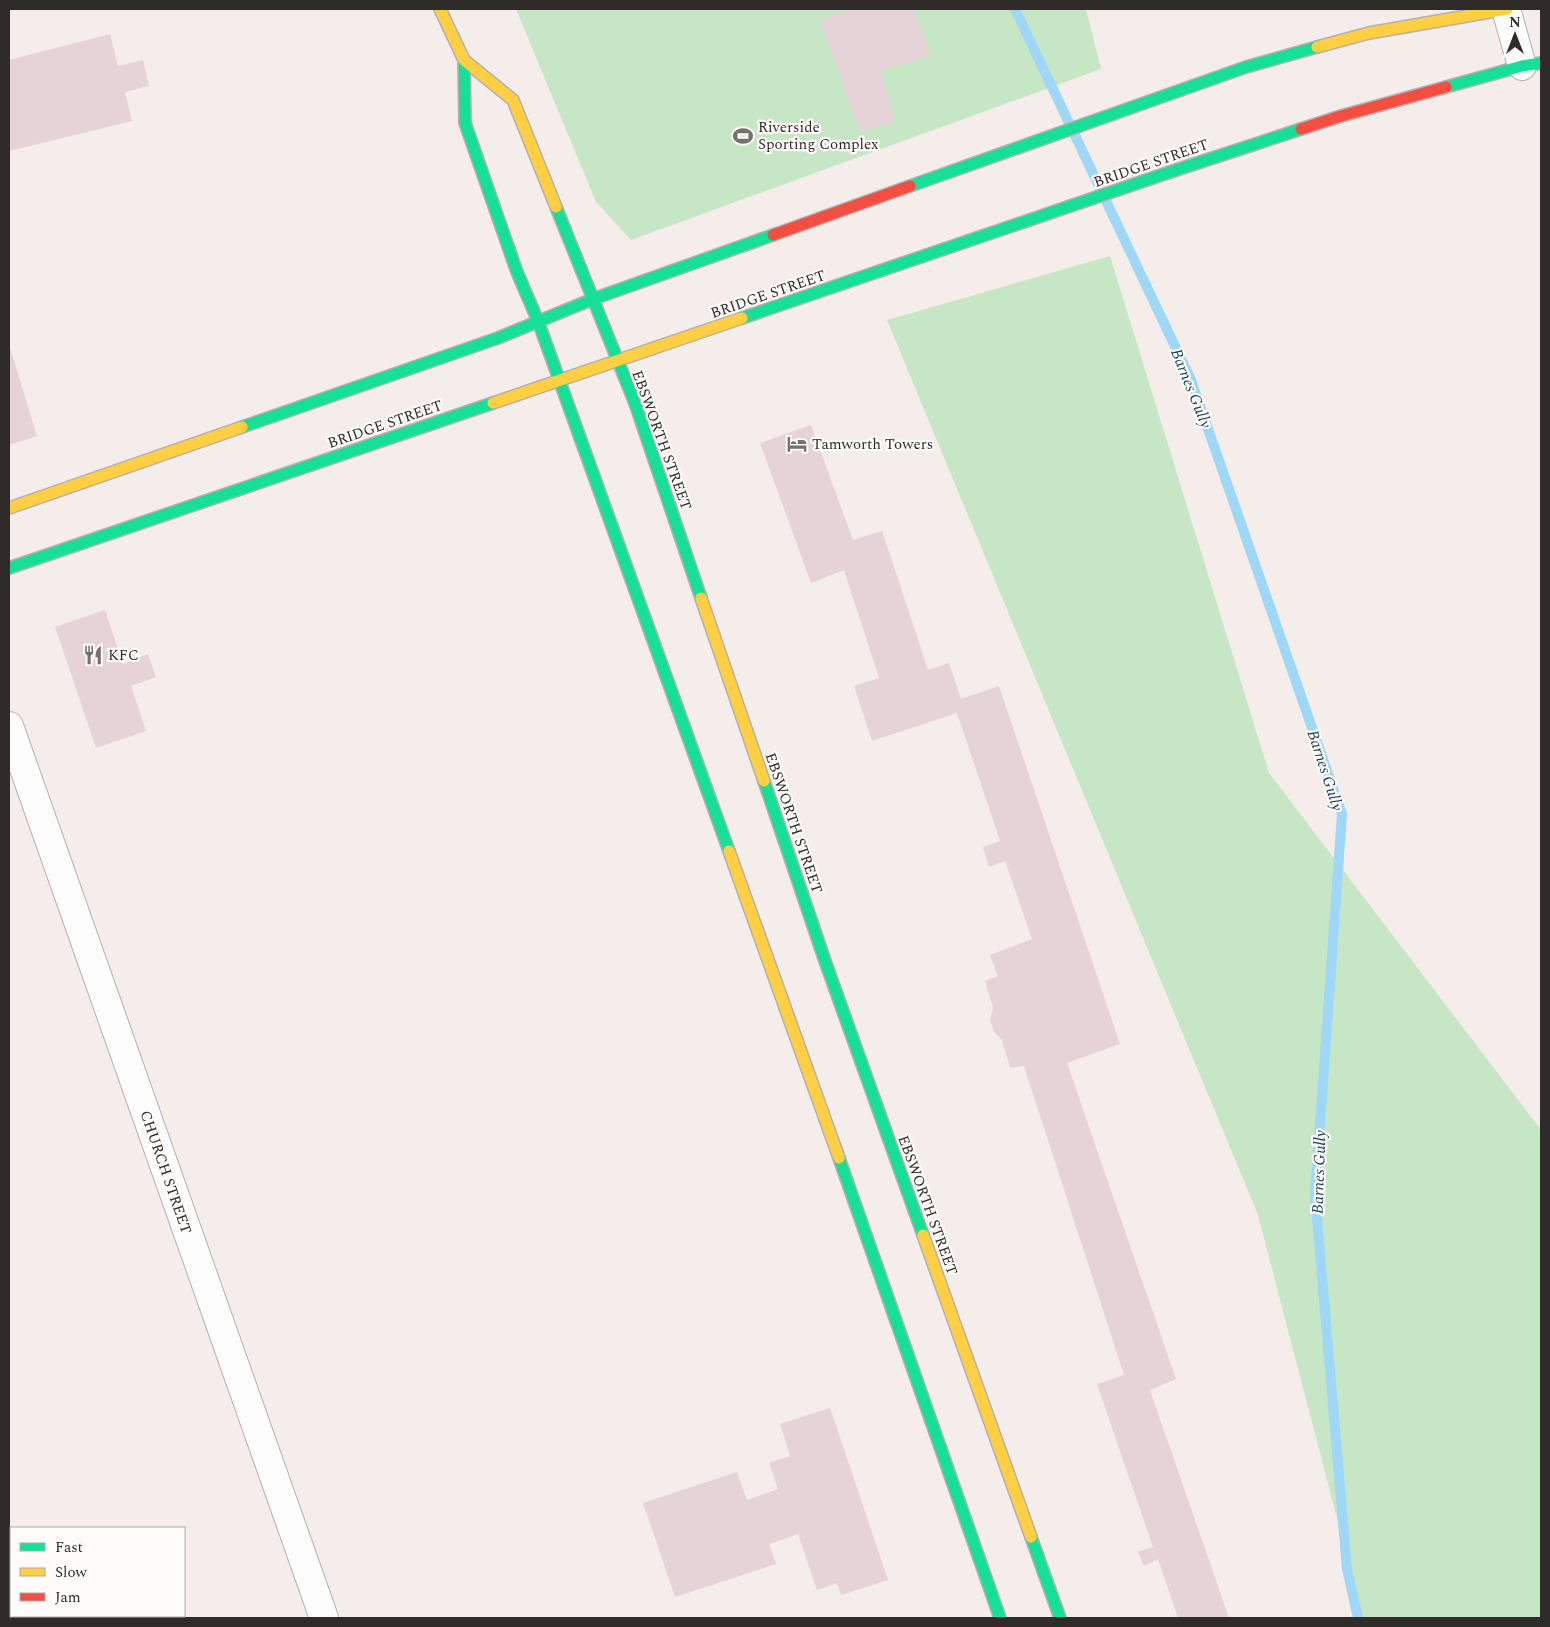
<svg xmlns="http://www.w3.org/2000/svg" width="1550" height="1627" viewBox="0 0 1550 1627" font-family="Spectral,serif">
  <rect width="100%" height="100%" fill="#f4edea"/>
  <path fill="#c7e6c5" d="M516,9H1086L1101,69L631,240L596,202Z
    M1110,256L1269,773L1541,1130V1618H1363L1258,1215L887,320Z"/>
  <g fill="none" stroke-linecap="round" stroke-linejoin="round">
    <path stroke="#9fd7f6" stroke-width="10" d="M1015,9L1191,380L1342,814L1315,1195L1347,1569L1358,1618"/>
  </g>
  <path fill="#e6d3d7" d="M854,9H913L931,56L880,70L895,121L860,132L820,20Z
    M110,34L118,66L143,60L149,86L125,92L132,121L9,151V60Z
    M9,344L37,436L9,445Z
    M811,425L853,540L882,531L928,670L949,663L961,699L999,686L1120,1044L1067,1063L1176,1379L1150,1390L1229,1618H1178L1158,1559L1144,1566L1138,1552L1153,1547L1097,1384L1124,1375L1024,1066L1010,1068L1002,1040L994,1032L990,1019L993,1008L985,981L998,976L990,955L1032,939L1005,861L989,867L983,847L1000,841L957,713L872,741L854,686L879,678L844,570L811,583L760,443Z
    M105,610L123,664L148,654L156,677L131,686L146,731L96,748L55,627Z
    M830,1408L888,1580L841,1595L837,1583L817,1590L798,1534L769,1544L776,1564L675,1597L643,1503L737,1472L747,1500L778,1489L769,1463L790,1456L780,1424Z"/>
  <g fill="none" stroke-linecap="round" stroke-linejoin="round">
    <defs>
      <path id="street" d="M1506,9L1522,66
        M9,726L324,1618"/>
      <path id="fast" d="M464,60L465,123L517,272L538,321
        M1446,87L1522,66L1541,63
        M910,186L1246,67L1317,47
        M556,207L593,299
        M593,299L636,406L701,598
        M742,318L1170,172L1301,129
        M538,321L729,851
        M242,427L498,338L593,299L773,235
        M9,568L493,403
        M764,781L825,961L923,1235
        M839,1158L1000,1618
        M1031,1537L1060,1618"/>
      <path id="slow" d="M440,9L464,60L513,100L556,207
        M1317,47L1369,33L1507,9
        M493,403L742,318
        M9,508L242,427
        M701,598L764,781
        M729,851L839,1158
        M923,1235L1031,1537"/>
      <path id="jam" d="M1301,129L1341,116L1446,87
        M773,235L910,186"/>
    </defs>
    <use href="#street" stroke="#b5b0ae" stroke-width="30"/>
    <use href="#fast" stroke="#b5b0ae" stroke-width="14"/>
    <use href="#slow" stroke="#b5b0ae" stroke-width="14"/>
    <use href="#jam" stroke="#b5b0ae" stroke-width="14"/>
    <use href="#street" stroke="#fdfcfc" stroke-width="28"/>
    <use href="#fast" stroke="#16e098" stroke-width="11"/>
    <use href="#slow" stroke="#ffcf43" stroke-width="11"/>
    <use href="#jam" stroke="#f24e42" stroke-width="11"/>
  </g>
  <defs>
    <symbol id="stadium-bare" viewBox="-9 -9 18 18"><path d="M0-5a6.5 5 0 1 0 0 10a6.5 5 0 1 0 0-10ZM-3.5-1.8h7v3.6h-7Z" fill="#746f6d" stroke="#fffbf9" stroke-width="2.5" paint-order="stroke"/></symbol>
    <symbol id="hotel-bare" viewBox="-9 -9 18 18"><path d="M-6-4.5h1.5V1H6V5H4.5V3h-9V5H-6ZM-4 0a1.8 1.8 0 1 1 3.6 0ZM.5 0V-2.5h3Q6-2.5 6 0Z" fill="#746f6d" stroke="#fffbf9" stroke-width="2.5" paint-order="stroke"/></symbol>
    <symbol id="restaurant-bare" viewBox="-9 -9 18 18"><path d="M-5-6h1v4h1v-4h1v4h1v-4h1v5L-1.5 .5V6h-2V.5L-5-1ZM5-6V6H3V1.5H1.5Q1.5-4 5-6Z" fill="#746f6d" stroke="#fffbf9" stroke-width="2.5" paint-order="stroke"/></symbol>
  </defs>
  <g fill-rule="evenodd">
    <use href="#stadium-bare" x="729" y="122" width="28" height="28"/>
    <use href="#hotel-bare" x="783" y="430" width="28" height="28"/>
    <use href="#restaurant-bare" x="79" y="641" width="28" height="28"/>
  </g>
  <g text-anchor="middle" stroke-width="4.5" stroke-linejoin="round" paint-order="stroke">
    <g font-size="15" fill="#2f2b29" stroke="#fffbf9" text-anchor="start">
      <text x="758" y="132">Riverside<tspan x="758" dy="17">Sporting Complex</tspan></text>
      <text x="812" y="449">Tamworth Towers</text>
      <text x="108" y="660">KFC</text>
    </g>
    <g font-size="15" fill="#2f2b29" stroke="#fffbf9">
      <text transform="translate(1151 163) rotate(-19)" y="5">BRIDGE STREET</text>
      <text transform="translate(768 294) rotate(-19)" y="5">BRIDGE STREET</text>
      <text transform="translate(385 424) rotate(-19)" y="5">BRIDGE STREET</text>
      <text transform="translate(662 440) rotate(70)" y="5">EBSWORTH STREET</text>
      <text transform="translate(794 823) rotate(71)" y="5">EBSWORTH STREET</text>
      <text transform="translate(166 1172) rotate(71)" y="5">CHURCH STREET</text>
      <text transform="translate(928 1205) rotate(70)" y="5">EBSWORTH STREET</text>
    </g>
    <g font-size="16" font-style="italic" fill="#15445b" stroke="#fffbf9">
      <text transform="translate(1192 388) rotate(68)" y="6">Barnes Gully</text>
      <text transform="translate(1326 770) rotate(72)" y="6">Barnes Gully</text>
      <text transform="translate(1318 1172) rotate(-88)" y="6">Barnes Gully</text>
    </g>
  </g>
  <rect width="1550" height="1627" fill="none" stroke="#2f2b29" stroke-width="20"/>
  <rect x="10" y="1527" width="175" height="90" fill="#fffbf9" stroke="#aca8a6"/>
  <rect x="20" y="1543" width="25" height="8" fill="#16e098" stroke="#aca8a6"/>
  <text x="55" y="1552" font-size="15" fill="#2f2b29">Fast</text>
  <rect x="20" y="1568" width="25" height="8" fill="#ffcf43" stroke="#aca8a6"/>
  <text x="55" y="1577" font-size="15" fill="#2f2b29">Slow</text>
  <rect x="20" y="1593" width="25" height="8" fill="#f24e42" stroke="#aca8a6"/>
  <text x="55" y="1602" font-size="15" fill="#2f2b29">Jam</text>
  <g transform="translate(1515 35)" stroke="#fffbf9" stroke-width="4" paint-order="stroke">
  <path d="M0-4L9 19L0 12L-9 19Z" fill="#2f2b29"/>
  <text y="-8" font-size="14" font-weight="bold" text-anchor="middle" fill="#2f2b29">N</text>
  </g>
</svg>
